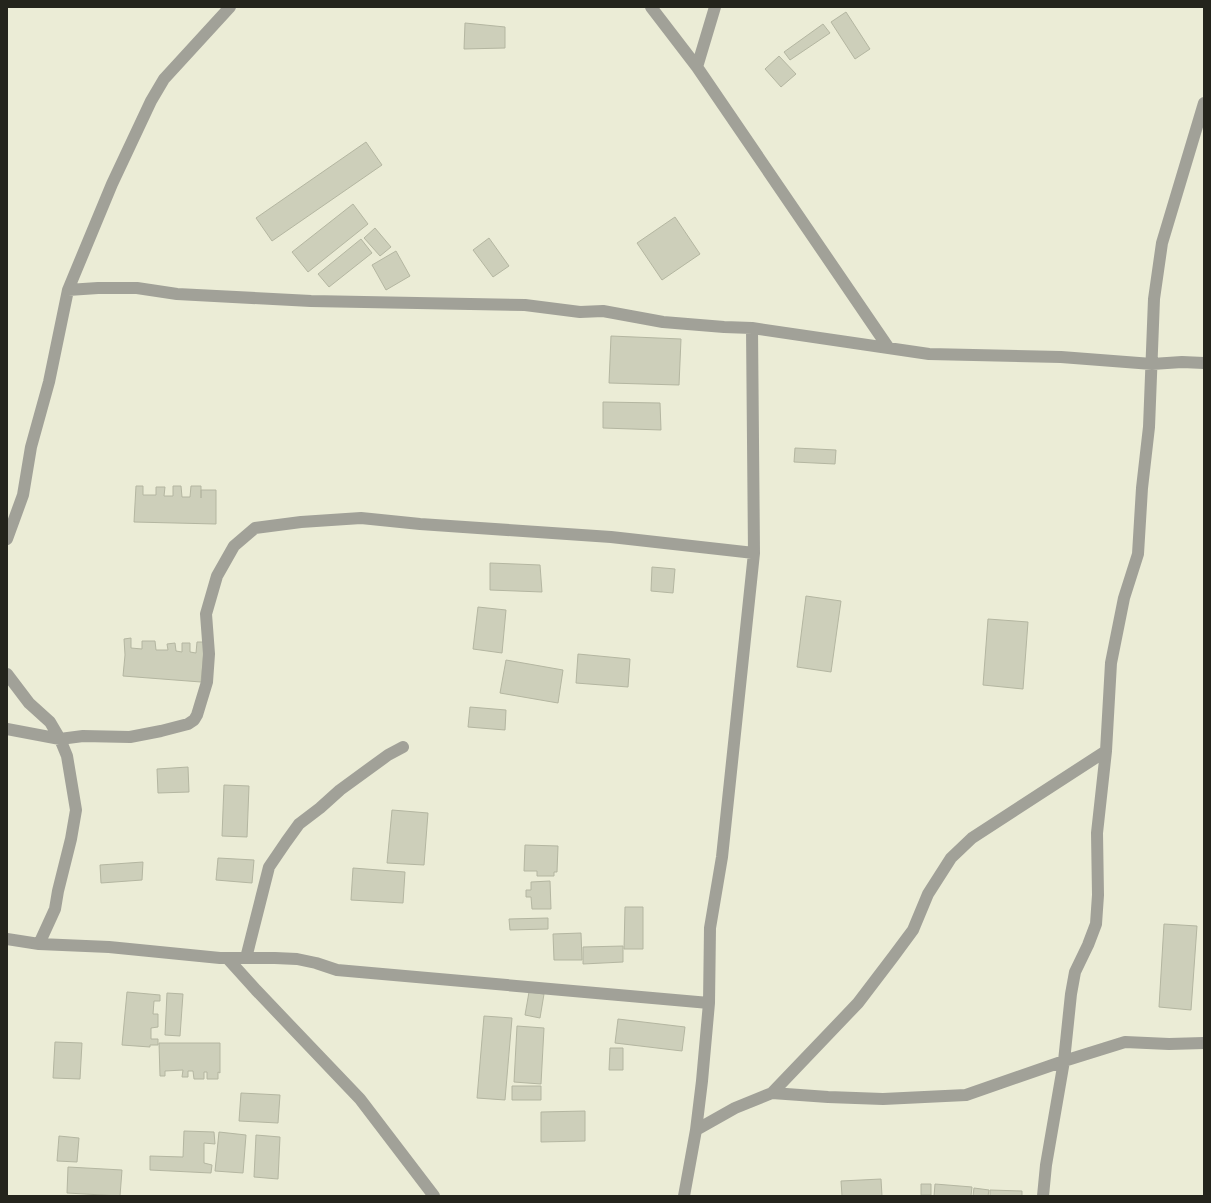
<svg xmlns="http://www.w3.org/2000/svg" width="1211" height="1203" viewBox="0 0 1211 1203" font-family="'Asap Condensed',sans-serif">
  <rect width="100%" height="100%" fill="#ebecd6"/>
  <path fill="#cdcfba" stroke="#b4b6a1" d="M846,12L870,49L855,59L831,22Z
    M465,23L505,27V48L464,49Z
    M823,24L830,33L790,60L784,52Z
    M779,56L796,74L781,87L765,69Z
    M366,142L382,165L272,241L256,218Z
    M353,204L368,224L308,272L292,252Z
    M675,217L700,254L662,280L637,243Z
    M375,228L391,247L380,256L364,238Z
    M489,238L509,266L493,277L473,250Z
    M361,239L372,253L329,287L318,274Z
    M396,251L410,276L386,290L372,265Z
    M611,336L681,339L679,385L609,383Z
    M603,402L660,403L661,430L603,428Z
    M795,448L836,450L835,464L794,462Z
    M136,486H143V495H156V487H165L164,496H173V486H181L182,497H190L191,486H201V498V490H216V524L134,522Z
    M490,563L540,565L542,592L490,590Z
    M652,567L675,569L673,593L651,591Z
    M806,596L841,601L831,672L797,667Z
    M478,607L506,610L502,653L473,649Z
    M988,619L1028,622L1023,689L983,685Z
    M131,638V648L142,649V641H155L156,650H168L167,644L175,643L176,651L182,652V643H190V652L196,653L197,642H205L201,682L123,676L125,655L124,639Z
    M578,654L630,659L628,687L576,683Z
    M506,660L563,670L558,703L500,693Z
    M470,707L506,710L505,730L468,727Z
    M188,767L189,792L158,793L157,769Z
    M224,785L249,786L247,837L222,836Z
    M392,810L428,813L424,865L387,863Z
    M525,845L558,846L557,872H554V876H537V871H524Z
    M218,858L254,860L252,883L216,880Z
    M143,862L142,880L101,883L100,865Z
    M353,868L405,872L403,903L351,900Z
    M550,881L551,909H532L531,897H526V890H531V882Z
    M625,907H643V949H624Z
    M548,918V929L510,930L509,919Z
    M1164,924L1197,926L1191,1010L1159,1007Z
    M581,933L582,960H554L553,934Z
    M623,946V962L583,964V947Z
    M127,992L160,995V1001H154L153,1014H158V1027L151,1028V1039H158V1045H150V1047L122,1045Z
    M529,992L544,994L540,1018L525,1015Z
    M167,993L183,994L180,1036L165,1035Z
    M484,1016L512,1018L505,1100L477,1098Z
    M618,1019L685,1027L682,1051L615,1043Z
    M517,1026L544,1028L541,1084L514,1082Z
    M55,1042L82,1043L80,1079L53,1078Z
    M159,1043H220V1073L218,1072V1079H207V1072H204V1079H194L193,1071H188V1077H182L183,1070L165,1071V1076H160Z
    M610,1048H623V1070H609Z
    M512,1086H541V1100H512Z
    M241,1093L280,1095L278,1123L239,1121Z
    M585,1111V1141L541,1142V1112Z
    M184,1131L214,1132L215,1144L204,1143V1163L212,1165L211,1173L150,1170V1156L183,1157Z
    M219,1132L246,1135L243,1173L215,1171Z
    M256,1135L280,1137L278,1179L254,1177Z
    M59,1136L79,1138L77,1162L57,1161Z
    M68,1167L122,1170L120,1196L67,1193Z
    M881,1179L882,1196H842L841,1181Z
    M921,1184H931V1195H921Z
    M935,1184L972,1187L971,1196H934Z
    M974,1188L989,1190L988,1196H973Z
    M990,1190L1022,1191V1196H990Z"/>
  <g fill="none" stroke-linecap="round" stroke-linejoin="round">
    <path stroke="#a1a198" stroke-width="12" d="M651,7L697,67
      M715,7L697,67L888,347
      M68,290L98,288H137L177,294L311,301L525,305L580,312L603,311L663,322L724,327L752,328L929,354L1061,357L1152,364L1182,362L1204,363
      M7,539L23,495L31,447L49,382L68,290L112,184L151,101L164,79L230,7
      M7,674L29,703L50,722L60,739L67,756L76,810L71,839L58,891L55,909L39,944
      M7,729L60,739L83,736L130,737L161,731L188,724L194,720L197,715L207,682L209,654L206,614L217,576L234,546L255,528L301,522L361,518L420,524L611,537L754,553
      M7,939L39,944L109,947L220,958H275L297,959L316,963L337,970L709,1003
      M246,958L269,867L286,842L299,824L320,808L340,790L388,755L403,747
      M228,959L256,990L360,1099L434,1196
      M772,1093L858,1003L893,957L913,930L928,894L951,858L972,838L1106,751
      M696,1130L735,1108L772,1093L828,1097L883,1099L966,1095L1064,1061L1125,1042L1169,1044L1204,1043
      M684,1196L696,1130L702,1081L709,1003L710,928L722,857L754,553L752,328
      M1043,1196L1046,1165L1064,1061L1071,994L1075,972L1088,945L1096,924L1098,895L1097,833L1106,751L1111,663L1124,598L1138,554L1142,488L1149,427L1154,299L1162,243L1204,103"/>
  </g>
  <rect width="1211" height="1203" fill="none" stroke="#24241c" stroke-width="16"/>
</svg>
